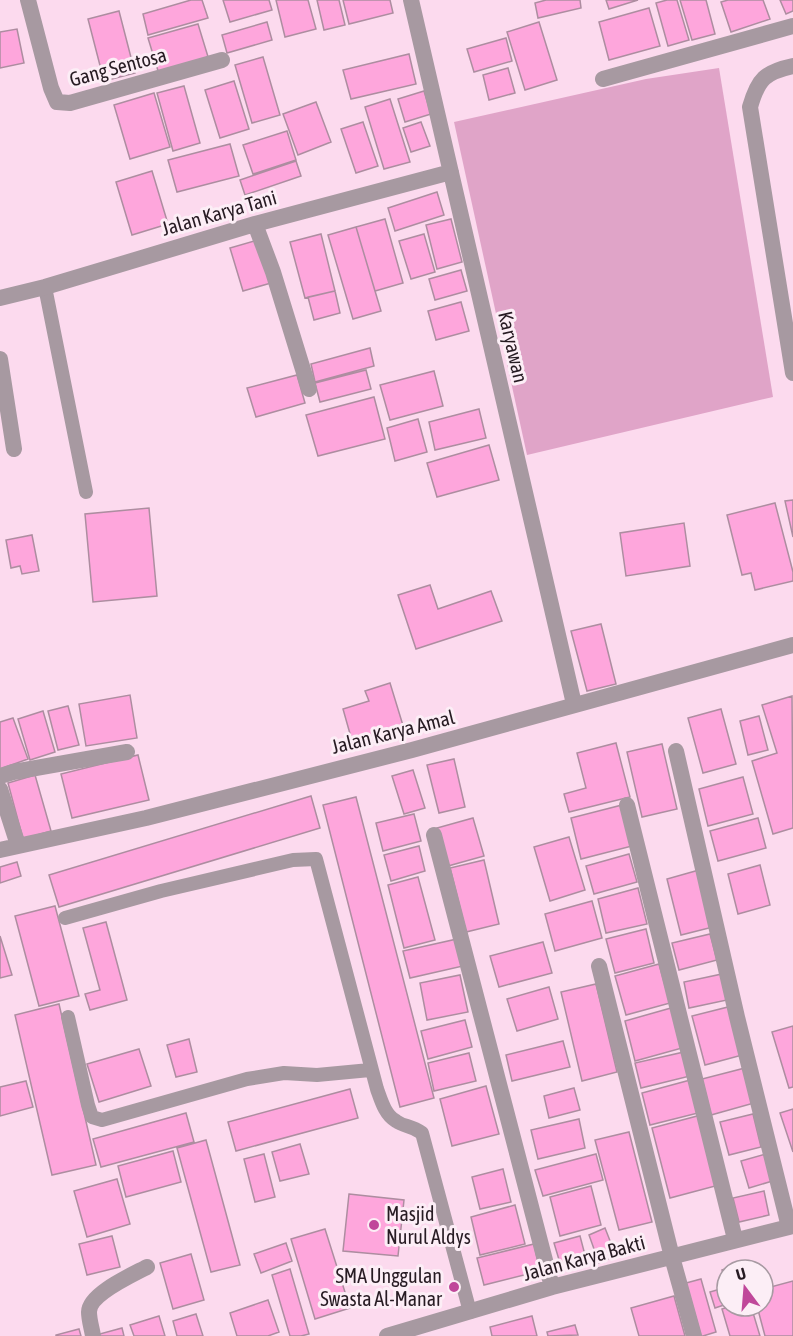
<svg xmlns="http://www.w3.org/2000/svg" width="793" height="1336" viewBox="0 0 793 1336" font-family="'Asap Condensed',sans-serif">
  <rect width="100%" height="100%" fill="#fcdaee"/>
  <path fill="#e0a4c8" d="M719,68L773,397L527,455L454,122L646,79Z"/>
  <path fill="#fea6dc" stroke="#ad8da0" stroke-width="1.5" d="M191,0H202L208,18L148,35L143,14Z
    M223,0H269L272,10L230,22Z
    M276,0H308L316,29L285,37Z
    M317,0H339L345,25L324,30Z
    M343,0H390L393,13L349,24Z
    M546,0H580L581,8L538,18L535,3Z
    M606,0H638L609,9Z
    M667,0H677L689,40L668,46L656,3Z
    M680,0H706L715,34L692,40Z
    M728,0H763L770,19L731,32L721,2Z
    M780,0H793V11L786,14Z
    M649,8L660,46L609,60L599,22Z
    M119,11L135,73L104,81L88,19Z
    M267,22L272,40L227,53L222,35Z
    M539,22L557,80L525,90L507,32Z
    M198,24L209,60L159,74L148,38Z
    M17,29L24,63L0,68V32Z
    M506,38L512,61L474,72L467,49Z
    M409,54L416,84L351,99L343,70Z
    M263,57L280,115L252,123L235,65Z
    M508,68L515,93L489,100L483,75Z
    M234,81L249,129L220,138L205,90Z
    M184,86L200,143L173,151L157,93Z
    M424,91L431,114L405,122L398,99Z
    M154,93L170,147L130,159L114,105Z
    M390,99L410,162L384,169L365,107Z
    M316,102L331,142L298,155L283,114Z
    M363,122L378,166L356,173L341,129Z
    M421,122L430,146L411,152L403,128Z
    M287,131L296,160L253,174L243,145Z
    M230,144L239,176L177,192L168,160Z
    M296,161L301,176L245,195L240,180Z
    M152,171L168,224L132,235L116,182Z
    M437,192L444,215L395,231L388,208Z
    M385,219L403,283L375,291L356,227Z
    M451,219L462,262L437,269L426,225Z
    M356,227L381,311L353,319L328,235Z
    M321,234L335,291L305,298L290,242Z
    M424,234L435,272L411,279L399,241Z
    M258,240L271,283L243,291L230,248Z
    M461,270L467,291L435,300L429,279Z
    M335,291L340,313L314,320L308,297Z
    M461,302L469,331L436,340L428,311Z
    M370,348L374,366L315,382L311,364Z
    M366,370L371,389L320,402L315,383Z
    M434,371L443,406L390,420L380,385Z
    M297,375L305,403L256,417L247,388Z
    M374,397L385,439L318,456L306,415Z
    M479,409L486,438L435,450L429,422Z
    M418,419L427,452L395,461L387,428Z
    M489,445L499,480L437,497L427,463Z
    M793,500V537L785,501Z
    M775,503L793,572V581L755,590L751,573L742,575L727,515Z
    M149,508L157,596L93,602L85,514Z
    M684,523L690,566L626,576L620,533Z
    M32,535L39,571L22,574L20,566L11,568L6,540Z
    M430,585L438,609L491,591L502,621L416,649L398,595Z
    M601,624L616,684L587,691L571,631Z
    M390,683L405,732L354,748L343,709L369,701L365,691Z
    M130,695L137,738L86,746L79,704Z
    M792,696L793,828L773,834L752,761L777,753L762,705Z
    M68,706L79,745L58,750L48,711Z
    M721,709L736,764L703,773L688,718Z
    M43,711L55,752L30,760L18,719Z
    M759,716L768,750L748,755L740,721Z
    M13,718L28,759L0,769V722Z
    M616,743L630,797L569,812L564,794L586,788L577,753Z
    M662,744L677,809L642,817L627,752Z
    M138,755L149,800L72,818L61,774Z
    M454,759L465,807L439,813L427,765Z
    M413,770L425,808L404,814L392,776Z
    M35,775L51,831L23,839L8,783Z
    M743,777L753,814L708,826L699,789Z
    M311,796L320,828L59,907L49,875Z
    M356,797L434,1098L400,1107L323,805Z
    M622,805L632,846L581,859L571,818Z
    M414,814L421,841L383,851L376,823Z
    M473,818L484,856L448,866L437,828Z
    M758,818L766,848L718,861L710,831Z
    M569,837L585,890L550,901L534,847Z
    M419,846L425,871L391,881L384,855Z
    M629,854L637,882L594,894L586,866Z
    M484,860L499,924L466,932L450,868Z
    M17,862L21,876L0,883V867Z
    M760,865L770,905L738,914L728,874Z
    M699,870L713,927L681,935L667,879Z
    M418,877L435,940L404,948L388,885Z
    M638,888L647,924L606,933L598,899Z
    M592,901L602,938L555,951L545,914Z
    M55,906L79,996L39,1006L15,916Z
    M106,922L127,1000L90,1010L85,994L100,990L83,928Z
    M646,929L654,963L615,973L606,939Z
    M710,934L717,960L679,970L672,943Z
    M0,936L12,975L0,978Z
    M457,939L463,966L410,978L403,951Z
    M543,942L552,973L499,987L490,956Z
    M659,964L670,1003L626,1015L615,976Z
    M722,974L727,1000L689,1008L684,982Z
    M460,975L468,1012L427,1020L420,983Z
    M596,984L617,1072L582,1081L561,992Z
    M549,987L558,1019L517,1031L507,999Z
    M59,1004L96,1165L52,1175L15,1015Z
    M732,1006L746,1054L705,1065L692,1016Z
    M671,1008L682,1048L635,1061L625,1021Z
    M465,1020L472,1047L428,1059L421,1031Z
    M793,1026V1087L789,1088L772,1032Z
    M189,1039L197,1072L176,1077L167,1045Z
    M563,1041L570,1067L512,1081L506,1055Z
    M139,1049L151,1086L99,1102L87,1064Z
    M684,1052L690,1076L641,1088L635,1063Z
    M469,1053L476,1081L434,1091L428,1063Z
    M745,1068L754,1103L711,1115L702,1079Z
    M694,1079L702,1112L650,1125L642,1093Z
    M26,1081L33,1107L0,1116V1087Z
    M486,1086L499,1134L452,1146L440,1099Z
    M574,1088L580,1110L549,1118L544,1096Z
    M350,1089L358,1118L236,1151L228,1122Z
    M793,1109V1152L780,1113Z
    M186,1113L194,1142L101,1167L93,1139Z
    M753,1114L761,1147L729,1155L720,1122Z
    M701,1115L719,1185L670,1198L652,1128Z
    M579,1119L585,1148L538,1159L531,1130Z
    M629,1132L652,1222L619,1230L595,1140Z
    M206,1140L240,1265L211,1272L177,1148Z
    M300,1144L309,1174L280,1181L272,1152Z
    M173,1151L181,1182L126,1197L118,1166Z
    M769,1153L776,1180L749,1188L741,1161Z
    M264,1154L275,1197L255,1202L244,1159Z
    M596,1154L603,1180L543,1196L535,1170Z
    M503,1169L511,1202L480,1209L472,1177Z
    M117,1179L130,1224L87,1237L74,1191Z
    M591,1186L601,1225L560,1236L550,1197Z
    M764,1191L769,1215L739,1222L733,1198Z
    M349,1194L404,1200L398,1256L343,1251Z
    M515,1205L525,1244L480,1255L471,1217Z
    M605,1228L616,1256L599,1263L589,1235Z
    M325,1229L350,1308L315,1319L291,1239Z
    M112,1236L120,1267L87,1275L79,1244Z
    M580,1236L585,1255L560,1263L554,1243Z
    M286,1243L292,1261L261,1273L254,1254Z
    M534,1244L540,1271L484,1285L477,1258Z
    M191,1254L204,1300L173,1309L160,1263Z
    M737,1265L738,1270H727V1286L722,1270Z
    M290,1269L309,1334L301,1336H290L272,1275Z
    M701,1279L716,1332L703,1336H701L686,1283Z
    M793,1281V1336H765L757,1306H763V1289Z
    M727,1287V1304L715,1308L710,1292Z
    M674,1296L685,1336H639L631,1308Z
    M268,1300L279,1332L268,1336H237L230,1313Z
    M732,1306H751L760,1336H730L722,1309Z
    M196,1314L203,1336H177L173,1321Z
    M159,1316L165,1336H134L130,1325Z
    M532,1316L537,1336H492L490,1327Z
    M575,1325L578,1335L548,1336L547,1332Z
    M122,1328L124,1336H96V1335Z
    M79,1329L81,1336H56V1335Z"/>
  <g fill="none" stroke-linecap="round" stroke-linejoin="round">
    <path stroke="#a799a1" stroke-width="14" d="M45,287L86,492
      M65,918L161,891L293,860L316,859L377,1089C381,1100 385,1115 396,1121C404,1127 411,1125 422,1133L470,1312
      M68,1017L88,1105L92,1117L102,1120L247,1079L284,1073L317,1075L370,1070"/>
    <path stroke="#a799a1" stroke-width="16" d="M28,0L51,88L57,102L70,103L222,60
      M411,0L574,704
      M793,66C765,72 758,79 750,107L793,373
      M603,79L793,26
      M255,224L273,272L309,389
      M0,298L45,287L255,224L451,172
      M0,359L14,449
      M676,751L737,1017L789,1227
      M0,776L13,772L127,752
      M0,789L18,845
      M627,805L735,1239
      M434,835L552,1287
      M0,850L146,818L412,750L793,645
      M599,966L672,1257L694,1336
      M93,1336C92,1329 89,1320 89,1312C89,1294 132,1275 147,1267
      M387,1336L552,1287L793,1226"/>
  </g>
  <g fill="#c0479a" stroke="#fceef6" stroke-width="2">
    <circle cx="374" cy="1225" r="6"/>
    <circle cx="454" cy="1287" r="6"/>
  </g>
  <g text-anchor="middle" stroke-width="6" stroke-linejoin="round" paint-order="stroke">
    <g font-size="20" fill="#271b23" stroke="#fceef6">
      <text transform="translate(118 67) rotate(-15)" y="7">Gang Sentosa</text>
      <text transform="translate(219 213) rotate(-16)" y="7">Jalan Karya Tani</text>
      <text transform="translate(513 347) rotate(77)" y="7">Karyawan</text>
      <text transform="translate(393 732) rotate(-14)" y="7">Jalan Karya Amal</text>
      <text transform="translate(584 1258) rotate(-15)" y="7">Jalan Karya Bakti</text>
    </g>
    <g font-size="20" fill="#271b23" stroke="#fceef6" text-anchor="start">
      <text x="386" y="1221">Masjid<tspan x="386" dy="23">Nurul Aldys</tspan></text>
      <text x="442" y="1283" text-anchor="end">SMA Unggulan<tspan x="442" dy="23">Swasta Al-Manar</tspan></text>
    </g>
  </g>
  <g transform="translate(745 1288) rotate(344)"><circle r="28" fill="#fceef6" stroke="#a79aa2" stroke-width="1.5"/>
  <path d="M0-4.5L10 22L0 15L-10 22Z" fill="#c0479a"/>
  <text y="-9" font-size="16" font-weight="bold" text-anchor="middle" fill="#271b23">U</text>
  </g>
</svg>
